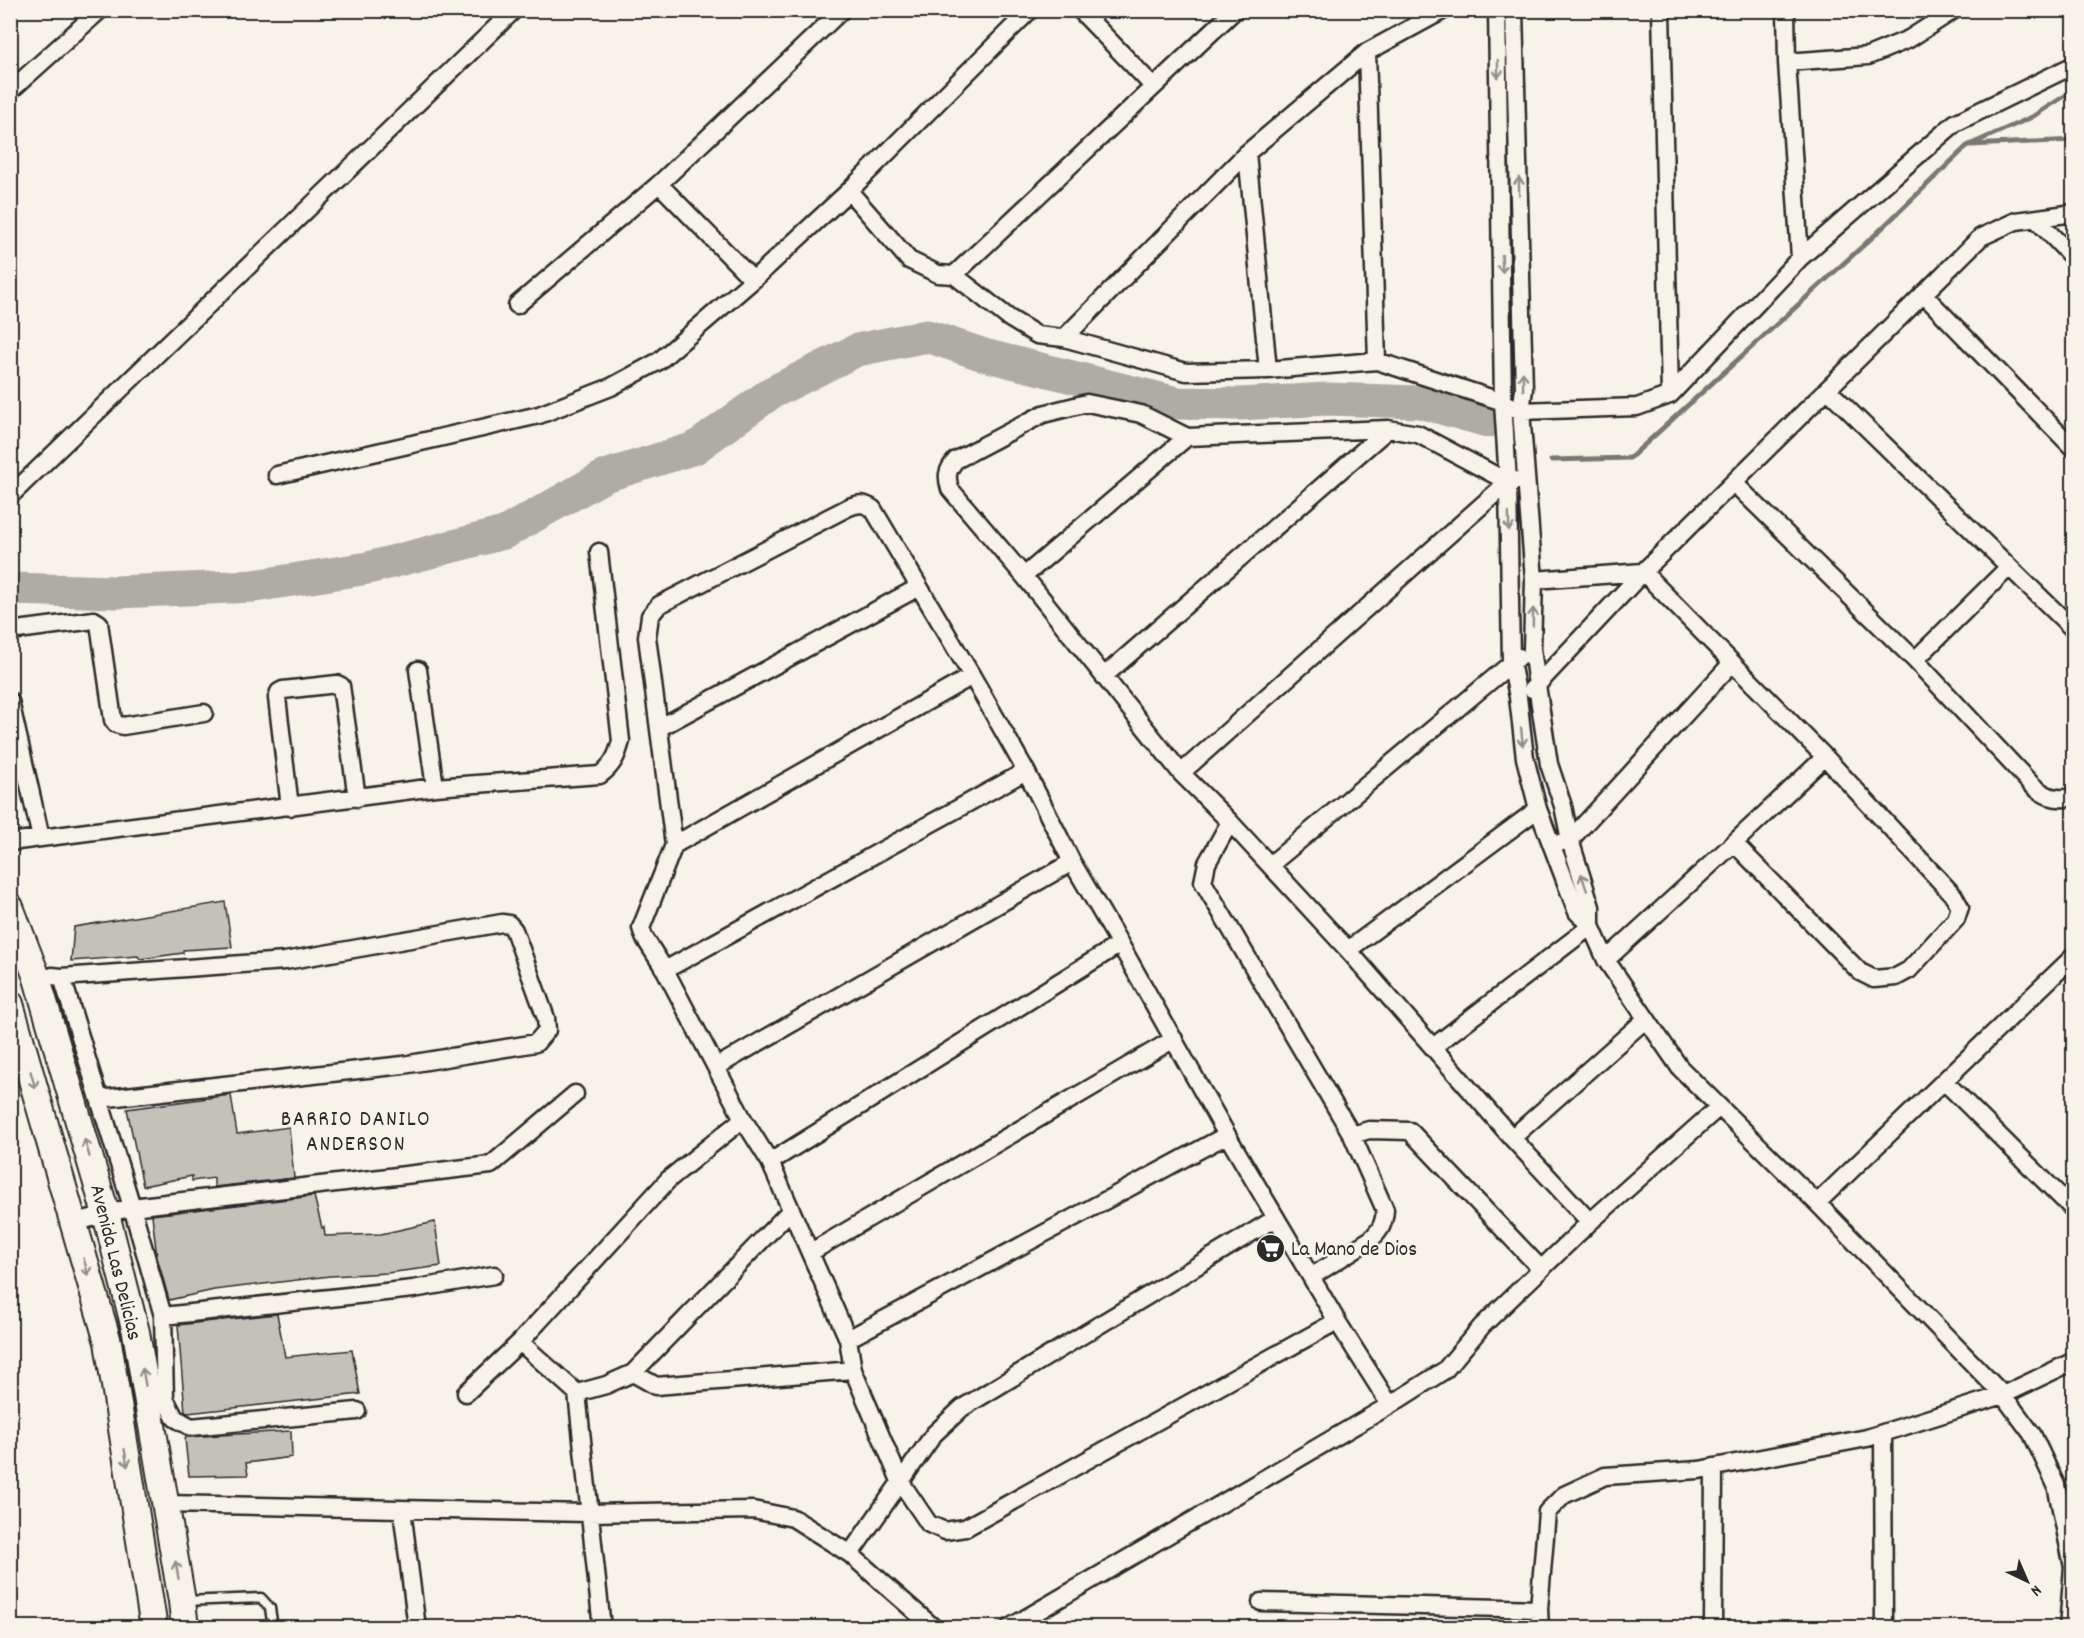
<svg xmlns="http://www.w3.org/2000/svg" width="2084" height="1638" viewBox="0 0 2084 1638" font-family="Dekko,sans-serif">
  <rect width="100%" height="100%" fill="#f7f3e8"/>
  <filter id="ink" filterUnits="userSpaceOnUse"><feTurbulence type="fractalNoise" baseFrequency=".0167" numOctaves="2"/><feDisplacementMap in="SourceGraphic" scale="12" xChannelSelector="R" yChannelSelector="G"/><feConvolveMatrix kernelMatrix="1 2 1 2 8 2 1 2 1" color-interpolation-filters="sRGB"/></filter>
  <g filter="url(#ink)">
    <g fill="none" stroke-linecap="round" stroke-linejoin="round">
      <path stroke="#7a7874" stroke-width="5" d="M1972,145L2074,140
        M1551,460L1630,458L1877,233L1967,146L2032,117L2074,90"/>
      <path stroke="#afaca4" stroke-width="33" d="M10,589L117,592L254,586L368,568L504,533L605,476L695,448L771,393L857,350L927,336L984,355L1177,403L1239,404L1327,399L1420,402L1488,421"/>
    </g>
    <path fill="#c4c1b9" stroke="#2b2b2b" stroke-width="1.5" d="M225,902L232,947L183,950V953L140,959L138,956L71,961L74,927Z
      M231,1095L237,1134L289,1127L294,1178L214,1187V1178L192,1181V1176L143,1186L127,1109Z
      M314,1196L322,1228L324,1227L325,1236L381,1234L435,1222L441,1266L387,1273L330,1276L214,1290L169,1300L157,1257L152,1215Z
      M277,1314L285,1357L352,1350L360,1394L188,1413L185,1412L178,1325Z
      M291,1431L292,1457L246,1463L248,1475L189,1476L185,1439L187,1437Z"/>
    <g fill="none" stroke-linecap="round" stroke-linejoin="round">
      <defs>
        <path id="lane" d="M184,1601L261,1598L270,1608L273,1628"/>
        <path id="street" d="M1080,10L1153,86
          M1497,10L1503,402L1508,482L1511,662L1518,697L1525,758L1538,809L1577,912L1591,926L1606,960L1680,1068L1817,1203L2003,1395L2032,1434L2056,1485L2073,1567L2068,1628
          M1661,10L1670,395
          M1786,10L1787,62L1800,258
          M1367,52L1377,361
          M1787,62L1868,56L1909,39L1954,10
          M10,91L100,10
          M1247,153L1268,370
          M659,184L753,280
          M849,191L909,260L938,274L954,275L1235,10
          M2036,219L2074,259
          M954,275L1009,318L1037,335L1064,338L1186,372L1268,370L1377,361L1503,402L1521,411L1637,407L1670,395L1800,258L1955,123L2074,65
          M1923,294L2074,449
          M517,305L659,184L842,10
          M1064,338L1247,153L1367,52L1444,10
          M1828,390L2074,630
          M277,475L539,415L611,387L659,361L753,280L849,191L1030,10
          M1526,479L1508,482L1418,434L1388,429L1187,437L1141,414L1087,403L1043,414L956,460C947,470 946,476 950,489L1024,576L1181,773L1230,822L1348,950L1512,1138L1590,1222
          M1734,483L1915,660L2031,784C2044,796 2055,801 2074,797
          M10,496L514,10
          M1643,572L1825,757L1954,896L1960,907L1956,919L1909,970L1896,977L1874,979L1860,972L1734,843
          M1024,576L1187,437
          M1534,580L1643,572
          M10,631L94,620L99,623L113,720L116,724L123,726L204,713
          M1915,660L2009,567
          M418,670L435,787
          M1104,676L1388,429
          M1532,689L1537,685L1643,572L1981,237L2016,221L2074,213
          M10,701L41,838
          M659,728L919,587
          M1181,773L1508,482
          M290,807L277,698L279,692L283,690L337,684L341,686L357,798
          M1230,822L1207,863L1203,882L1352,1135L1385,1210C1384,1223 1381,1230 1371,1239L1311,1277
          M10,842L435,787L600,775C613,765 617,756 621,741L599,552
          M1562,842L1570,840L1732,663
          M674,845L972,676
          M1270,865L1519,657
          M1348,950L1538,809
          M1606,960L1734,843L1825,757
          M665,970L1026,771
          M52,976L62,977L132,1207L163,1316L165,1399L175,1418L191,1427L357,1411
          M62,977L285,961L502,923L509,924L514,930L546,1018L547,1030L536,1043L403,1065L99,1099
          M1433,1047L1591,926V907L1570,840L1563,806L1549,764L1537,685L1532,649L1534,580L1521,411L1524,389L1514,10
          M716,1067L1072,862
          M1944,1081L2074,1210
          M1352,1135L1369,1130L1410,1131L1541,1269
          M1512,1138L1646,1019
          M770,1162L1120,944
          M1817,1203L2074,956
          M73,1223L132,1207L491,1165L575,1094
          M811,1252L1174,1039
          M163,1316L413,1289L494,1275
          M1337,1321L965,1528L945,1531L929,1524L900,1481L853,1370L848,1339L770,1162L743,1119L665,970L644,937L641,928L674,845L647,637L650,616L659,605L849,507C859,503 864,503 873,509L972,676L1026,771L1072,862L1120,944L1227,1135L1337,1321L1390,1405
          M848,1339L1227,1135
          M520,1342L577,1393L602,1628
          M633,1373L656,1386L853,1370
          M466,1393L520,1342L669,1179L743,1119
          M577,1393L606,1385L633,1373L790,1211
          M1883,1433L1884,1628
          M165,1504L588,1513L753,1510L793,1518L850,1554L934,1628
          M402,1510L417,1628
          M850,1554L934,1434L962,1408L1276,1218
          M1261,1602L1539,1609
          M1009,1628L1390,1405L1445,1370L1482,1326L1590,1222L1719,1107
          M1540,1628L1539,1609L1547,1512L1564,1495L1605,1476L1699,1470L1867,1438L2003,1395L2074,1361
          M1713,1628L1714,1467"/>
        <path id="primary" d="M10,907L36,975L106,1214L136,1332L182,1601L185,1628
          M10,1004L108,1342L154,1628"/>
      </defs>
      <use href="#lane" stroke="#2b2b2b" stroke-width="13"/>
      <use href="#street" stroke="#2b2b2b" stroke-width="21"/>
      <use href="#primary" stroke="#2b2b2b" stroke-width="30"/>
      <use href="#lane" stroke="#f7f3e8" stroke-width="8"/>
      <use href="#street" stroke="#f7f3e8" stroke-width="16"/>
      <use href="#primary" stroke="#f7f3e8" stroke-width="26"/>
    </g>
    <defs><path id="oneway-shaft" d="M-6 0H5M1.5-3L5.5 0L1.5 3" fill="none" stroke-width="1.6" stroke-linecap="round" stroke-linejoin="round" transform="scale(1.5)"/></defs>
    <g stroke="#918f8a">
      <use href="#oneway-shaft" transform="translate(1498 69) rotate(89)"/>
      <use href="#oneway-shaft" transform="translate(1519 186) rotate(-91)"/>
      <use href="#oneway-shaft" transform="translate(1502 264) rotate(89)"/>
      <use href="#oneway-shaft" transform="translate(1523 381) rotate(-91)"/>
      <use href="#oneway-shaft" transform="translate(1509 522) rotate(89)"/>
      <use href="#oneway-shaft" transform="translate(1533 617) rotate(-89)"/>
      <use href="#oneway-shaft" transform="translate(1522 737) rotate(84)"/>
      <use href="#oneway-shaft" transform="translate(1584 882) rotate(-108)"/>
      <use href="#oneway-shaft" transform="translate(33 1080) rotate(74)"/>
      <use href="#oneway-shaft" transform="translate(87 1148) rotate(-106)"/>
      <use href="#oneway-shaft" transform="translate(86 1267) rotate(74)"/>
      <use href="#oneway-shaft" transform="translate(144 1377) rotate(-100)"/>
      <use href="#oneway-shaft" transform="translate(126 1458) rotate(81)"/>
      <use href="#oneway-shaft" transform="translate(177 1570) rotate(-100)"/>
    </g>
  </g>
  <defs>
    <symbol id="supermarket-disc" viewBox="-11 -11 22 22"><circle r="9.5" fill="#2b2b2b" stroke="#f7f3e8"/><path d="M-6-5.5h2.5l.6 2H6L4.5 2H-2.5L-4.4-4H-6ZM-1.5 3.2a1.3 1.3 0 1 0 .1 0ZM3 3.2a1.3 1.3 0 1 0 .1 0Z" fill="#fff"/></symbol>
  </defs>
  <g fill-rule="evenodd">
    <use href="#supermarket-disc" x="1254" y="1232" width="33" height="33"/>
  </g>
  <g text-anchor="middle" stroke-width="5" stroke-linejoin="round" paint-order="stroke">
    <g font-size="21" fill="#2b2b2b" stroke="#f7f3e8" text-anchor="start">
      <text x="1291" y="1255">La Mano de Dios</text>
    </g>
    <g font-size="21" fill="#2b2b2b" stroke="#f7f3e8">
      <text transform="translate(117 1262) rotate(76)" y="7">Avenida Las Delicias</text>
    </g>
    <g font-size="22" letter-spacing="1.5" fill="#2b2b2b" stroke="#f7f3e8">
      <text x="356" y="1125">BARRIO DANILO<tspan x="356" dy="25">ANDERSON</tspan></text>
    </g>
  </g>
  <rect width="2084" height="1638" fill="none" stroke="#f7f3e8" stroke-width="36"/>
  <rect x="18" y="18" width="2048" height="1602" fill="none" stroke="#2b2b2b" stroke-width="2" filter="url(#ink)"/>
  <g transform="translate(2027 1581) rotate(136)" stroke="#f7f3e8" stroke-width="4.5" paint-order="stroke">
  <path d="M0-4.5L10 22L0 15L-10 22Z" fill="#2b2b2b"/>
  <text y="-9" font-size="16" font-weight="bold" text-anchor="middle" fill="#2b2b2b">N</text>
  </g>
</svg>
